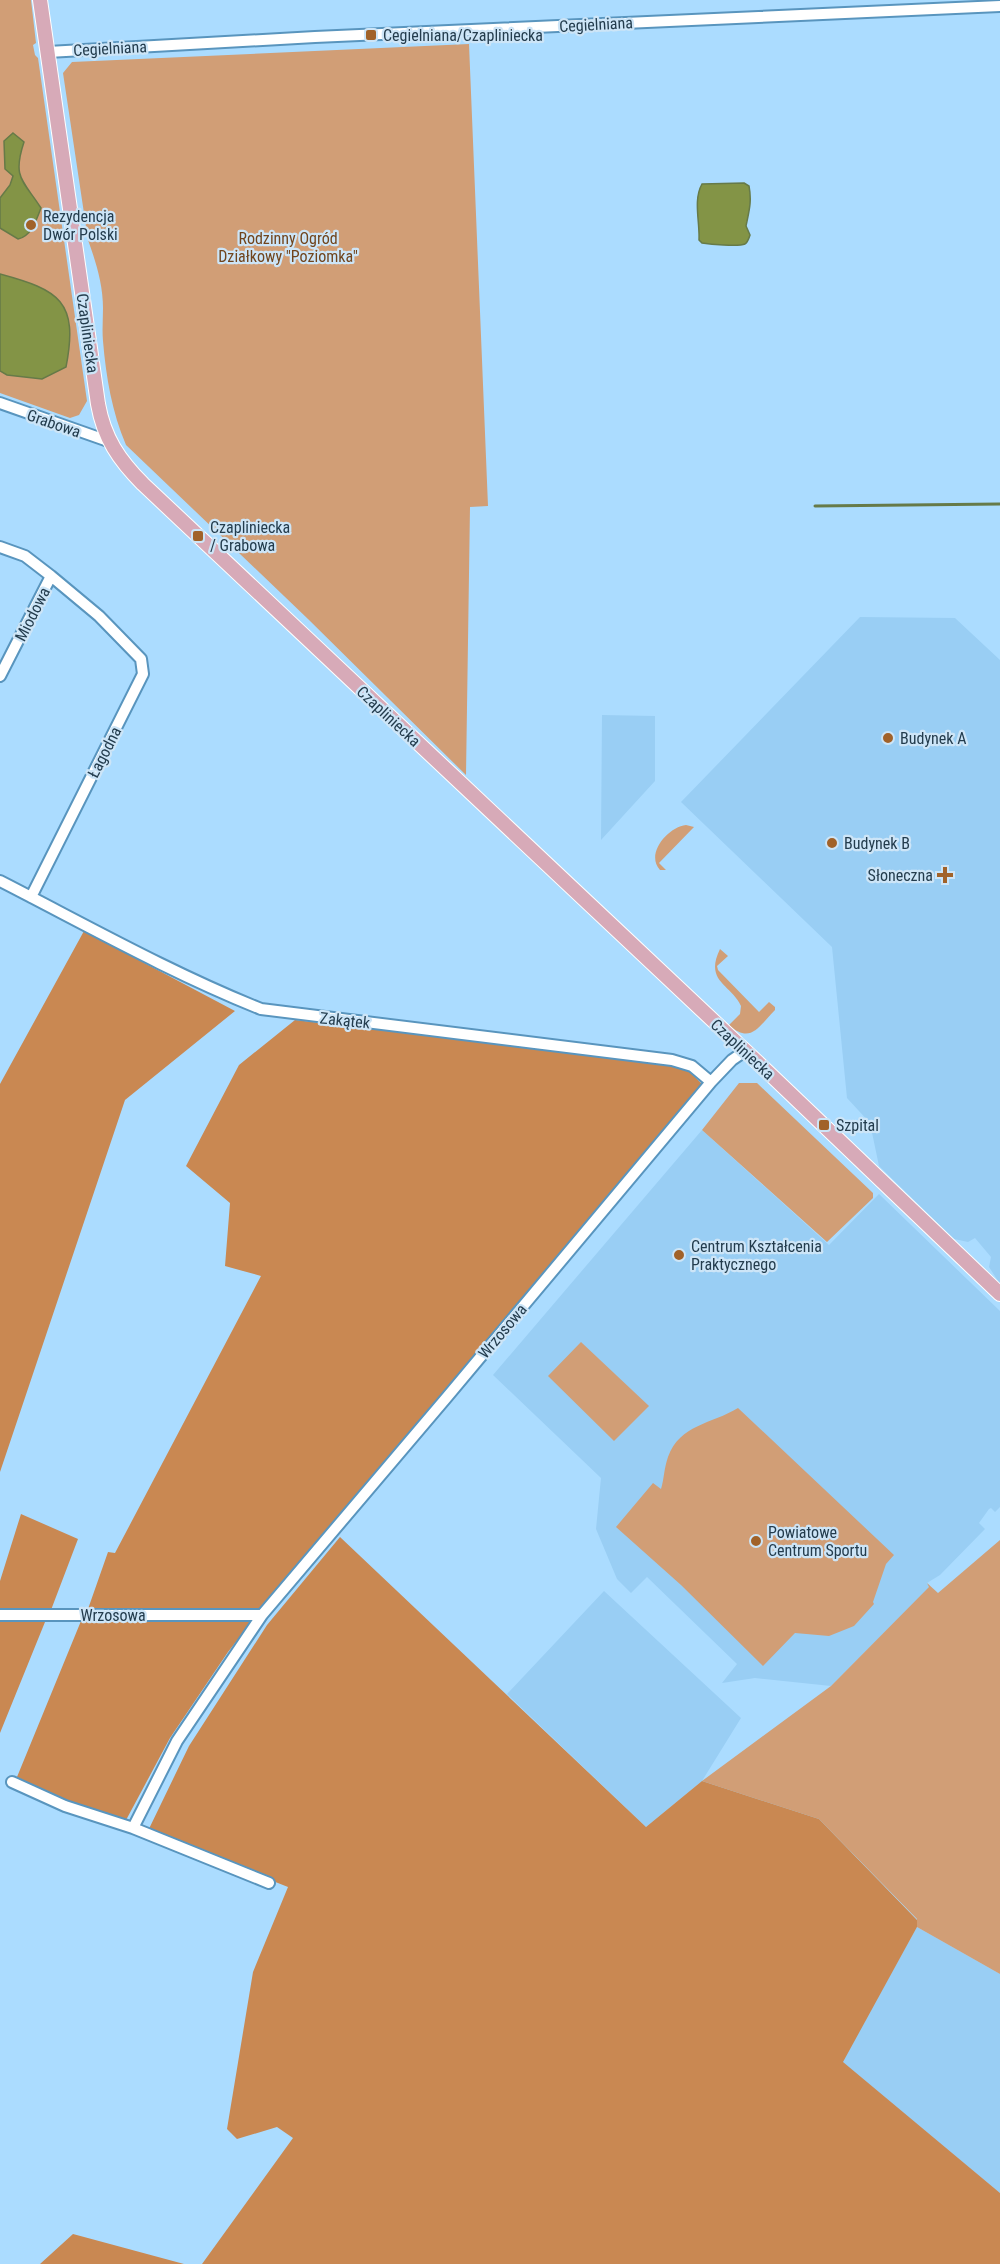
<svg xmlns="http://www.w3.org/2000/svg" width="1000" height="2264" viewBox="0 0 1000 2264" font-family="'Roboto Condensed',sans-serif">
  <rect width="100%" height="100%" fill="#abdcff"/>
  <path fill="#99cef4" d="M860,617L955,618L1000,660V1284L989,1267L991,1257L975,1238L968,1242L954,1239L879,1166L870,1123L847,1098L832,947L681,802Z
    M602,715L655,716V781L601,840Z
    M702,1130L829,1245L879,1194L1000,1311V1507L995,1512L991,1508L989,1509L979,1523L985,1529L940,1575L927,1583L930,1587L831,1686L755,1678L722,1683L737,1664L647,1577L631,1593L617,1579L596,1529L601,1478L493,1375Z
    M604,1591L741,1718L702,1781L646,1827L507,1694Z
    M917,1927L1000,1974V2193L842,2062Z"/>
  <path fill="#d19e76" d="M0,0H31L36,43L33,45L35,55L38,58L87,401L79,415L70,418L0,393Z
    M469,44L488,506L470,507L466,775L308,619L126,445C112,412 106,377 103,341C102,330 103,319 103,308C103,285 96,262 88,240L63,73L72,62Z
    M686,825L694,827L659,863L666,870H660C645,854 668,827 686,825Z
    M720,949L728,956L717,966L718,970L759,1012L769,1002L775,1007V1010C759,1026 751,1045 729,1025L740,1014L741,1006C731,984 704,982 720,949Z
    M739,1083H757L873,1193V1198L827,1242L702,1130Z
    M581,1342L649,1406L614,1441L548,1376Z
    M738,1408L894,1555L886,1564L873,1602L874,1604L854,1626L829,1636L795,1633L763,1666L681,1585L616,1527L653,1483L661,1489C664,1480 664,1468 668,1457C680,1424 712,1424 738,1408Z
    M1000,1540V1974L917,1927V1919L819,1819L702,1781L831,1686L929,1587L927,1583L938,1593Z"/>
  <path fill="#c98852" d="M84,931L235,1011L125,1100L0,1472V1084Z
    M295,1020L669,1063L689,1071L703,1085L260,1610L88,1609L108,1552L115,1553L261,1276L225,1266L230,1203L186,1166L239,1065Z
    M21,1514L78,1539L51,1610L0,1612V1581Z
    M340,1537L646,1827L702,1781L819,1819L917,1920V1927L843,2062L1000,2193V2264H202L293,2138L277,2127L237,2139L227,2129L253,1972L288,1887L192,1849L146,1835L189,1746L267,1625Z
    M253,1620L228,1652L170,1738L125,1822L72,1804L17,1777L81,1621Z
    M0,1622H45L0,1733Z
    M73,2234L184,2264H40Z"/>
  <path fill="#839446" stroke="#667a48" stroke-width="1.5" d="M13,133L24,142C12,178 23,180 41,208C36,220 32,236 18,239L0,228V198L10,185L13,176L5,169L4,141Z
    M744,183L749,186C752,202 749,211 746,226L750,235C749,238 748,242 745,244C738,247 709,244 702,243L699,240C700,222 693,200 702,184Z
    M0,274C59,290 79,301 66,367L42,379L7,375L0,371Z"/>
  <g fill="none" stroke-linecap="round" stroke-linejoin="round">
    <path stroke="#667a48" stroke-width="3" d="M815,506L1000,504"/>
    <defs>
      <path id="minor" d="M48,52L315,37L1000,6
        M0,403L108,441
        M0,547L25,556L51,576
        M0,676L51,576L99,616L141,659L143,674L31,897
        M0,881C86,925 171,973 261,1009L672,1060L692,1066L711,1082
        M0,1615H262
        M12,1782L65,1806L133,1828L269,1883
        M133,1828L177,1741L262,1615L447,1397L711,1082L732,1060L745,1051"/>
      <path id="major" d="M40,0L98,404C104,438 119,460 143,484L772,1076L1000,1294"/>
    </defs>
    <use href="#minor" stroke="#5995be" stroke-width="14"/>
    <use href="#major" stroke="#fff" stroke-width="16"/>
    <use href="#minor" stroke="#fff" stroke-width="10"/>
    <use href="#major" stroke="#d7aab8" stroke-width="14"/>
  </g>
  <g fill="#a16229" stroke="#cde5f7" stroke-width="2">
    <rect x="365" y="29" width="12" height="12" rx="3"/>
    <circle cx="31" cy="225" r="6"/>
    <rect x="192" y="530" width="12" height="12" rx="3"/>
    <circle cx="888" cy="738" r="6"/>
    <circle cx="832" cy="843" r="6"/>
    <path d="M942 866h6v6h6v6h-6v6h-6v-6h-6v-6h6z"/>
    <rect x="818" y="1119" width="12" height="12" rx="3"/>
    <circle cx="679" cy="1255" r="6"/>
    <circle cx="756" cy="1541" r="6"/>
  </g>
  <g text-anchor="middle" stroke-width="4.5" stroke-linejoin="round" paint-order="stroke">
    <g font-size="16" fill="#233c4d" stroke="#cde5f7">
      <text transform="translate(596 24) rotate(-3)" y="6">Cegielniana</text>
      <text transform="translate(110 48) rotate(-3)" y="6">Cegielniana</text>
      <text transform="translate(88 333) rotate(82)" y="6">Czapliniecka</text>
      <text transform="translate(54 423) rotate(19)" y="6">Grabowa</text>
      <text transform="translate(32 614) rotate(-63)" y="6">Miodowa</text>
      <text transform="translate(389 716) rotate(43)" y="6">Czapliniecka</text>
      <text transform="translate(104 752) rotate(-63)" y="6">Łagodna</text>
      <text transform="translate(345 1020) rotate(6)" y="6">Zakątek</text>
      <text transform="translate(743 1049) rotate(43)" y="6">Czapliniecka</text>
      <text transform="translate(502 1331) rotate(-50)" y="6">Wrzosowa</text>
      <text x="113" y="1621">Wrzosowa</text>
    </g>
    <g font-size="16" fill="#233c4d" stroke="#cde5f7" text-anchor="start">
      <text x="383" y="41">Cegielniana/Czapliniecka</text>
      <text x="43" y="222">Rezydencja<tspan x="43" dy="18">Dwór Polski</tspan></text>
      <text x="210" y="533">Czapliniecka<tspan x="210" dy="18">/ Grabowa</tspan></text>
      <text x="900" y="744">Budynek A</text>
      <text x="844" y="849">Budynek B</text>
      <text x="933" y="881" text-anchor="end">Słoneczna</text>
      <text x="836" y="1131">Szpital</text>
      <text x="691" y="1252">Centrum Kształcenia<tspan x="691" dy="18">Praktycznego</tspan></text>
      <text x="768" y="1538">Powiatowe<tspan x="768" dy="18">Centrum Sportu</tspan></text>
    </g>
    <g font-size="16" fill="#70441c" stroke="#cde5f7">
      <text x="288" y="244">Rodzinny Ogród<tspan x="288" dy="18">Działkowy "Poziomka"</tspan></text>
    </g>
  </g>
</svg>
